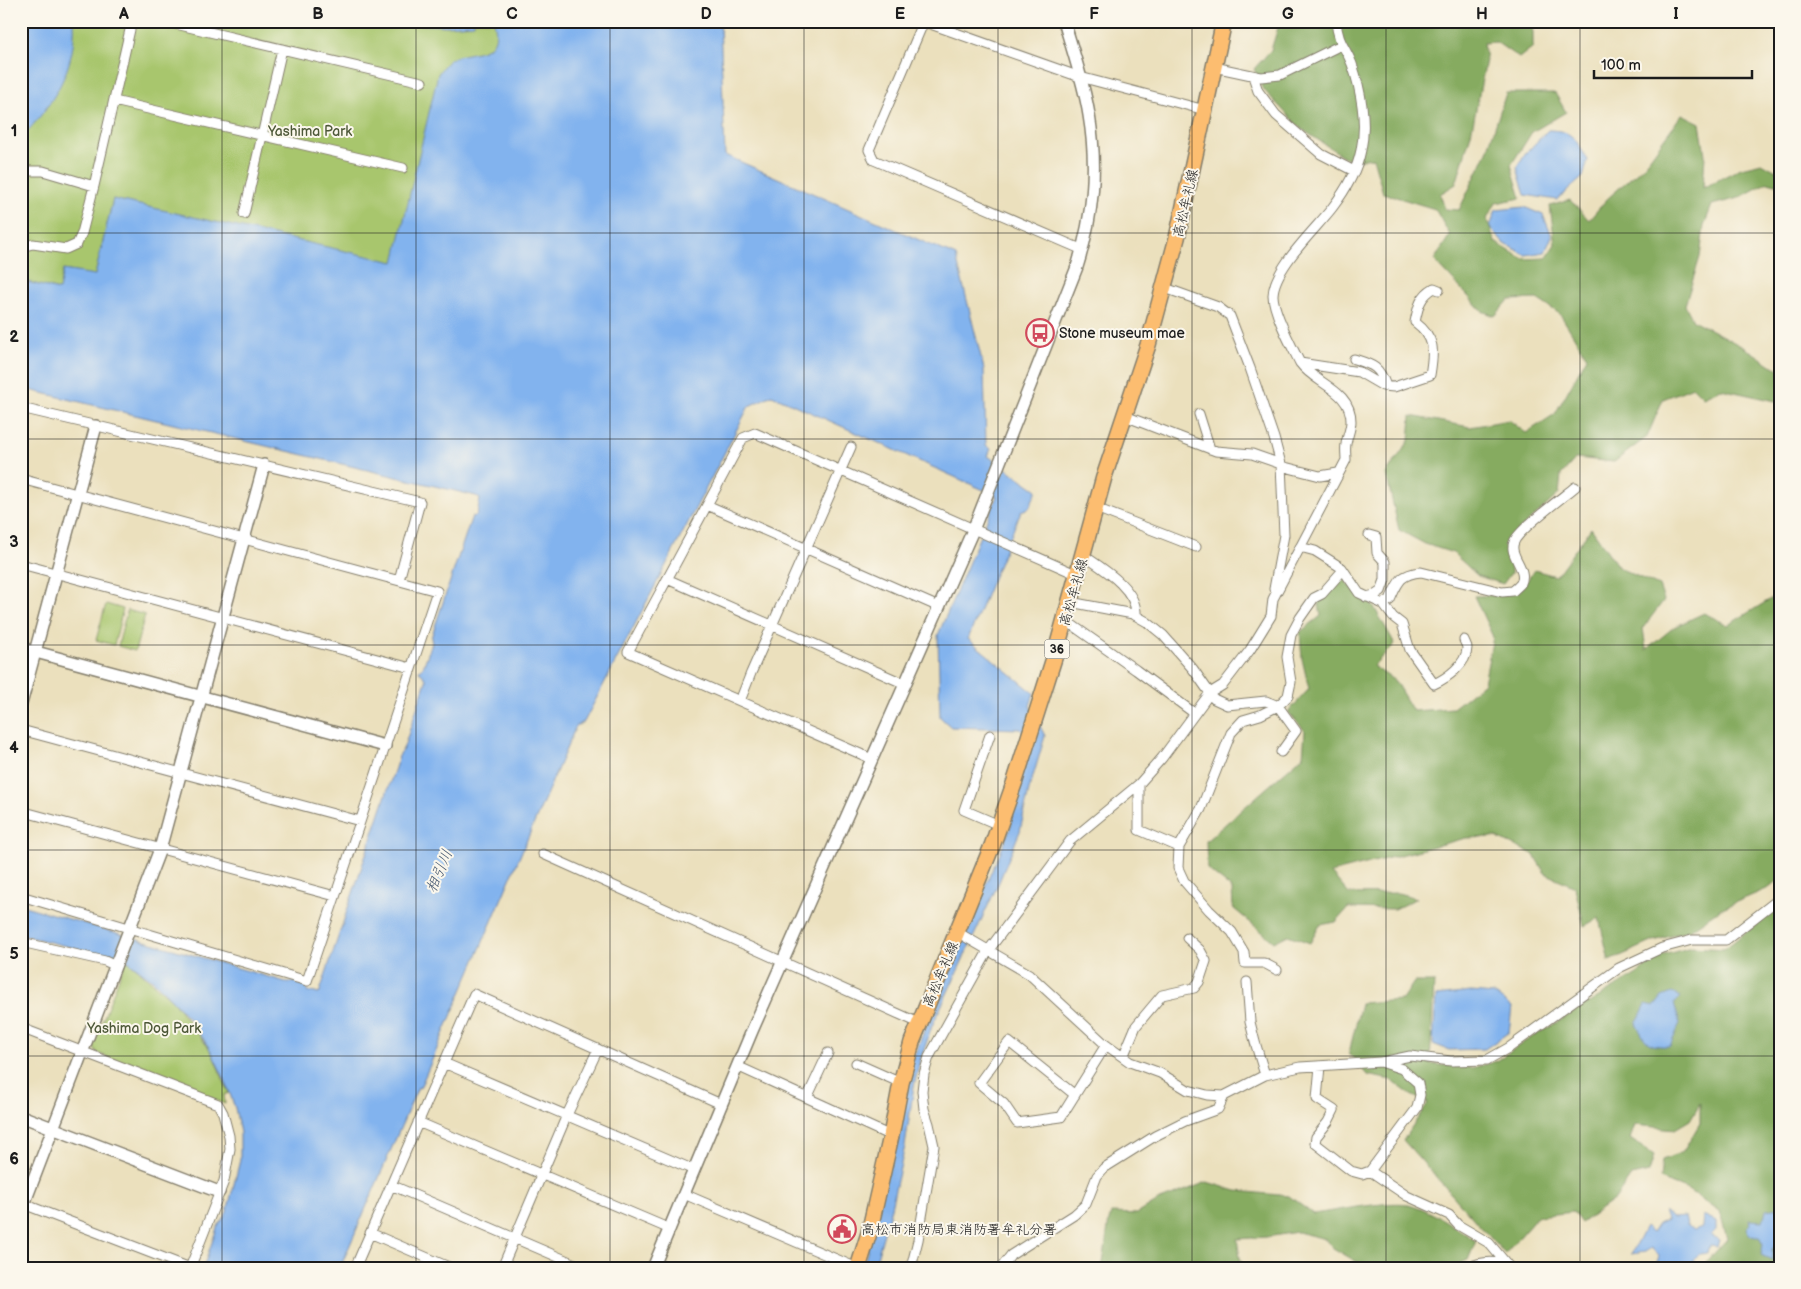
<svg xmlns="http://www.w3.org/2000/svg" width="1801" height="1289" viewBox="0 0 1801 1289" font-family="'Balsamiq Sans','Klee One',sans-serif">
  <rect width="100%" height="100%" fill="#fbf7ec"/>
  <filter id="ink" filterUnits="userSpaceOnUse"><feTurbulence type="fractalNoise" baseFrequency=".02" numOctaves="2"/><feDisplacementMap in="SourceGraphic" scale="10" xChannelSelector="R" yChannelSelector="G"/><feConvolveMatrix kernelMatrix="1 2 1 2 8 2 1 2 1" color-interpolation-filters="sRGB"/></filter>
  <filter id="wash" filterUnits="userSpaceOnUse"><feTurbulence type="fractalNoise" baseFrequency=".0096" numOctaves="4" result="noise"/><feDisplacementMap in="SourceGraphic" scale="20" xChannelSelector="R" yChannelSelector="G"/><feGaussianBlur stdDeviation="1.12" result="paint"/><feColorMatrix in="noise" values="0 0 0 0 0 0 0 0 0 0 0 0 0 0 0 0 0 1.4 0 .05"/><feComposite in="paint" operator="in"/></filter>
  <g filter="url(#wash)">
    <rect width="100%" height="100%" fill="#ebe0bd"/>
    <path fill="#a8c66d" stroke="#627144" d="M62,21H495L497,37L395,265L113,199L95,276L63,270L59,290L23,281L21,288V125Z
      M106,604L123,609L114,645L96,640Z
      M127,610L145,615L135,651L118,646Z
      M126,959L173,1001L211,1051L229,1093L224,1095L225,1104L97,1053L93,1046Z"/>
    <path fill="#86ab60" stroke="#51643e" d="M1280,21H1530L1533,32V47L1519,58L1496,42L1483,43L1486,60L1471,134L1456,184L1440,194L1445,209L1459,210L1487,152L1506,93H1555L1566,112L1532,132L1511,165L1521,198L1496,203L1487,219L1495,242L1523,259L1546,258L1555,244L1550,206L1570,200L1589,220L1607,199L1644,166L1682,114L1700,123L1705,155L1703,188L1741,168L1762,163L1778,172L1780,168V185L1768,182L1739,198L1712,205L1704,226L1700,257L1685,305L1693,320L1752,352L1780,371V402L1721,389L1703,397L1693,387L1663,399L1647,437L1614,462L1576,458L1561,475L1559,494L1510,538L1511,573L1503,584L1478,576L1453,553L1425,544L1399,530L1386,474L1409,441L1411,416L1470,427L1509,420L1526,433L1555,414L1587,357L1560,314L1537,299L1509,300L1495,316L1482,311L1434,260L1450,235L1435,209L1383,193L1373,158L1350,161L1300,128L1263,89L1254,69L1271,50Z
      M1591,528L1619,568L1659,586L1664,600L1643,628L1646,650L1674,627L1704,613L1728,625L1774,597L1780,585V879L1769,888L1720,909L1690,930L1654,941L1609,961L1599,918L1584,926L1575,887L1545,873L1533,854L1495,837L1466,838L1331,873L1349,894L1398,893L1417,898L1395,909L1348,908L1336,922L1320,925L1310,943L1288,935L1274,942L1233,908L1232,889L1207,869L1206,841L1303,756L1305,731L1288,712L1309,689L1302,659L1300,632L1321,616L1318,600L1343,579L1374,607L1395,644L1373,666L1395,681L1413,711L1453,708L1484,683L1493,637L1474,596L1506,595L1523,587L1534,570L1556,576Z
      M1780,906V1268H1701L1727,1239L1720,1212L1688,1190L1660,1179L1662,1160L1683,1152L1700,1123V1103L1690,1120L1675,1129L1635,1125L1630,1139L1654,1155L1649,1172L1631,1176L1615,1199L1581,1223L1573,1212L1538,1216L1505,1254L1403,1140L1428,1103L1411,1095L1391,1080L1367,1075L1349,1053L1361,1003L1402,1000L1414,982H1434L1430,1064L1472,1068L1497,1061L1524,1042L1637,974L1660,956L1692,947L1724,949Z
      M1207,1182L1237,1191L1289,1196L1313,1214C1336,1211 1393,1199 1412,1205C1435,1212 1456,1228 1476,1241L1468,1260L1449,1268H1375L1364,1266L1333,1248L1326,1239L1297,1232L1267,1237L1237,1239L1240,1258L1244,1268H1102C1106,1249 1106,1231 1111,1213L1137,1214L1158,1201Z"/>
    <path fill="#82b3ee" stroke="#4f6885" d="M21,21H74C77,68 52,106 21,138Z
      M362,21H474V24L446,26Z
      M494,21H720L725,155L956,256L984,369L986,445L991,449L988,456L1037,490L1029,508L1021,511L968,639L1034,693L1030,706L1045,736L1029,790L1020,831L999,882L932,1026L919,1065L914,1086L905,1146L889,1216L874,1268H863L912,1061L962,937L1004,844L1011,825L1015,791L1031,746L1021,729L951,727L940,717L938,635L997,496L772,395L749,406L584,722L576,726L420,1088L418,1087L340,1268H203L217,1228L227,1212L240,1160V1133L235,1108L225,1080L211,1051L193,1023L173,1001L156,983L128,961L21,935V905L286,982H294L308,986L307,991L319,994L399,756L404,747L426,681V679L419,671L420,669L423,667L432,643L431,638L472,516L475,517L477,514L480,499L476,496L439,487L21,388V288L23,281L59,290L63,270L95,275L113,199L394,262L438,74C442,68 445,63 451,59C470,49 504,58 494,21Z
      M1548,130C1574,130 1575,140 1588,160L1583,177L1557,200L1525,195L1517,168L1526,153Z
      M1524,207L1543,215L1552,236L1545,252L1526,255L1503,243L1490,227L1496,210Z
      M1471,992L1494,994L1512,1007L1509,1032L1485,1049L1449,1050L1433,1044L1436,996Z
      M1672,993L1680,997L1674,1003L1680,1024L1670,1046C1646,1047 1647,1043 1636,1024L1646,1004L1655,1006L1662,997Z
      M1780,1208V1241L1772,1249V1260L1761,1255L1763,1245L1759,1237C1751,1237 1749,1235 1746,1228L1750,1224L1749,1220L1763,1221L1766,1210Z
      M1664,1212L1672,1218L1685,1217L1687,1225L1694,1230L1702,1227L1703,1215L1716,1221V1230L1711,1235L1719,1240L1717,1247L1710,1246L1708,1254C1696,1251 1694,1260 1688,1268H1655L1659,1256L1651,1248L1645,1252L1631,1254L1645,1227L1652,1233L1658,1224L1667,1220Z"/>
  </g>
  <g filter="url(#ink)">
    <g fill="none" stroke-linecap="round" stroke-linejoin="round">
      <defs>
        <path id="minor" d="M163,21L422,82
          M922,21L1080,77L1205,110
          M924,21L869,150L874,160L1083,250
          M1214,67L1261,77L1280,75L1341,45
          M1253,76L1258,91L1276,115L1321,154L1354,171
          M114,101L403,168
          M21,171H43L94,186L132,21
          M244,214L282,49
          M21,247L33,244L66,249L77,244L82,233L94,186
          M1165,288L1218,307L1230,316L1250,368L1274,438L1281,464
          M1354,359C1373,365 1379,366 1386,386
          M1300,363L1359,372L1383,386L1394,387L1430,375C1434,351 1436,338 1415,322C1418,307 1420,296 1434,288L1439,290
          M21,408L420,502L399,580
          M1199,414L1210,449
          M1125,416L1216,451L1252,454L1281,464L1284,535L1274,589
          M1281,466L1320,476L1338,473
          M21,479L437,591L307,981L21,896
          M707,505L939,607
          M1096,508L1196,547
          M1300,547L1315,551L1342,568L1359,593L1383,604L1390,600C1398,582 1400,574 1421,572L1502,592L1513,591C1515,589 1519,586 1521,583C1528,568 1508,556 1514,542C1518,530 1563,497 1575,487
          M1083,555C1102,568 1138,589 1136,616
          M21,564L411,668
          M667,579L905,684
          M1366,597L1375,595L1381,591L1385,580V562L1377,553L1376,537L1369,535
          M1070,602L1133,614L1147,622L1163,635L1193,669L1214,699L1227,705L1266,701L1278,706L1296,731L1281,752
          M1383,604L1393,617L1402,624L1410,650L1434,684C1447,678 1467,664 1467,648C1467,645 1465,643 1464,640
          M1065,620L1136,670L1194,713
          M740,701L751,673L851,447
          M21,730L360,821
          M990,735L964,810L999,825
          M872,759L628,652L743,438L755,433L1078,575
          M1139,784V830L1179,847
          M21,811L335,896
          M543,854L919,1023
          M957,932L1029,974L1106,1045L1130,1062L1160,1073L1188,1090L1207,1095L1224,1096L1265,1075L1300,1067L1381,1062L1402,1069L1418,1083L1420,1095L1417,1108L1370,1171L1407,1196L1449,1215L1458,1225L1489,1243L1510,1268
          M21,942L105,961L116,966
          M1277,970L1264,963H1245L1244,952L1232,932L1209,910L1184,881L1178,868L1179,847L1201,809L1231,733L1243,720L1260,715L1278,706L1288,696L1291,682L1287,657L1291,635L1300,618L1314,598L1322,594L1343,570
          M1247,982L1250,1022L1255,1042L1265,1075
          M21,1028L213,1102L218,1104L223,1113L229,1136L230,1149L224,1181L190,1268
          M1123,1057L1136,1026L1162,995L1194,988L1199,982L1206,961L1200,950L1187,938
          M1382,1062L1410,1056L1451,1061L1487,1060L1510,1047L1619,968L1662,948L1692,940H1726L1780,898
          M444,1063L694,1170
          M856,1063L901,1083
          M737,1066L891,1136
          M1320,1066L1317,1099L1334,1110L1328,1122L1316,1137L1315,1143L1351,1171L1362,1174L1370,1171
          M1075,1095L1009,1042L979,1083L1004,1104L1017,1123L1061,1117L1106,1045
          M807,1098L828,1053
          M418,1122L670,1229
          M391,1185L584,1268
          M684,1194L857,1268
          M21,1203L190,1268
          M370,1233L451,1268
          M355,1268L474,994L721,1104
          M502,1268L567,1115L598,1049
          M911,1268L918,1240L934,1146L929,1124L924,1109L922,1091L924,1074L929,1057L988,951L1070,841L1139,784L1162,758L1210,693L1223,685L1250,650L1271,616L1273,599L1346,460C1346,455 1345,449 1346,444C1347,437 1351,429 1351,421C1351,390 1315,384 1300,363C1292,347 1273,312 1273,295C1274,267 1316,229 1332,208C1345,191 1357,171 1361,150C1367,123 1361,90 1352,64C1345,46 1338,43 1336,21
          M1001,1268L1011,1255L1074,1215L1086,1204L1097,1176L1104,1168L1155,1136L1185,1121L1218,1109L1224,1096
          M1468,1268C1479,1262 1492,1261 1505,1264"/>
        <path id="tertiary" d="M21,648L385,746
          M21,704L96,426
          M21,1116L219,1192
          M21,1212L160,849L264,465
          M653,1268L752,1031L973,530L1077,267C1093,216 1098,168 1089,115C1084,83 1073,52 1064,21"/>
        <path id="primary" d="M858,1268L869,1233L891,1136L901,1083L912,1042L992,846L1015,781L1055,655L1104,477L1148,345L1177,238L1224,21"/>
      </defs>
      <use href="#minor" stroke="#847e6c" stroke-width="11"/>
      <use href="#tertiary" stroke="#847e6c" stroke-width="14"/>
      <use href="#primary" stroke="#847e6c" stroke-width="18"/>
      <use href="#minor" stroke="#fff" stroke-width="9"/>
      <use href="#tertiary" stroke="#fff" stroke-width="11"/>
      <use href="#primary" stroke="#fcbd6f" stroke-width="15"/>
    </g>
  </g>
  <path fill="none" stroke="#1c1c1c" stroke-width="1" stroke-opacity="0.55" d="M222,21V1268M416,21V1268M610,21V1268M804,21V1268M998,21V1268M1192,21V1268M1386,21V1268M1580,21V1268M21,233H1780M21,439H1780M21,645H1780M21,850H1780M21,1056H1780"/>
  <defs>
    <symbol id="bus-ring" viewBox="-11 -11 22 22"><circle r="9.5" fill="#fbf7ec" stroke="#d1495b" stroke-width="1.5"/><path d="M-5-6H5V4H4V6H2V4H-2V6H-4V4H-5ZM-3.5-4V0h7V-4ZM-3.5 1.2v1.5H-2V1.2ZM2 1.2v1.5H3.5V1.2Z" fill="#d1495b"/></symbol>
    <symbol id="civic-ring" viewBox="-11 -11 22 22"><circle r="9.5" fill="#fbf7ec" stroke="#d1495b" stroke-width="1.5"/><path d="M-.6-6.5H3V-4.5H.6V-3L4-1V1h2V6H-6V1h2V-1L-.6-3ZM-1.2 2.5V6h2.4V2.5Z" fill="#d1495b"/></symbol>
  </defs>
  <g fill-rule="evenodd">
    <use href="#bus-ring" x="1024" y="317" width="32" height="32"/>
    <use href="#civic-ring" x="826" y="1213" width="32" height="32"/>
  </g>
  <g text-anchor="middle" stroke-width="4" stroke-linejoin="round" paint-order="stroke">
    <rect fill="#fbf7ec" stroke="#5f5e5a" stroke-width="1" x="1044.5" y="639.5" width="25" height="19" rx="4"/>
    <g font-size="12" font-weight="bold" fill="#1c1c1c">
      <text x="1057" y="653">36</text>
    </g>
    <g font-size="14" fill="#4d5838" stroke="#fbf7ec">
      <text x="310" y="136">Yashima Park</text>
      <text x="144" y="1033">Yashima Dog Park</text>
    </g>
    <g font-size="14" fill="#1c1c1c" stroke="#fbf7ec">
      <text transform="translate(1185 203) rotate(-77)" y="5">高松牟礼線</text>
      <text transform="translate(1073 592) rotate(-74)" y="5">高松牟礼線</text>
      <text transform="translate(940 974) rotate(-67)" y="5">高松牟礼線</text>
    </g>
    <g font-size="14" fill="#1c1c1c" stroke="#fbf7ec" text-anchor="start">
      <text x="1059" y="338">Stone museum mae</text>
      <text x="861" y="1234">高松市消防局東消防署牟礼分署</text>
    </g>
    <g font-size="15" font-style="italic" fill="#455870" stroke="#fbf7ec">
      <text transform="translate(439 871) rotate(-67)" y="5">相引川</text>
    </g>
  </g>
  <rect width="1801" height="1289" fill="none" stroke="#fbf7ec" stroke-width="55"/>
  <path d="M1594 70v8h158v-8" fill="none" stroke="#1c1c1c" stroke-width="2.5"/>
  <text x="1601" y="70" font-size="15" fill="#1c1c1c" stroke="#fbf7ec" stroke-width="4" paint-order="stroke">100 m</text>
  <rect x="28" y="28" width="1746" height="1234" fill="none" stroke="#1c1c1c" stroke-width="2"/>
  <g font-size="16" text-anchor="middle" font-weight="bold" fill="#1c1c1c">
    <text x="124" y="19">A</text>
    <text x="318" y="19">B</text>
    <text x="512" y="19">C</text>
    <text x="706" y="19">D</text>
    <text x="900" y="19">E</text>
    <text x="1094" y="19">F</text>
    <text x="1288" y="19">G</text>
    <text x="1482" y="19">H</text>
    <text x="1676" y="19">I</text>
    <text x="14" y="136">1</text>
    <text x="14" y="342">2</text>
    <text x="14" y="547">3</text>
    <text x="14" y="753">4</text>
    <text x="14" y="959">5</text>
    <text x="14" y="1164">6</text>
  </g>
</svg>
